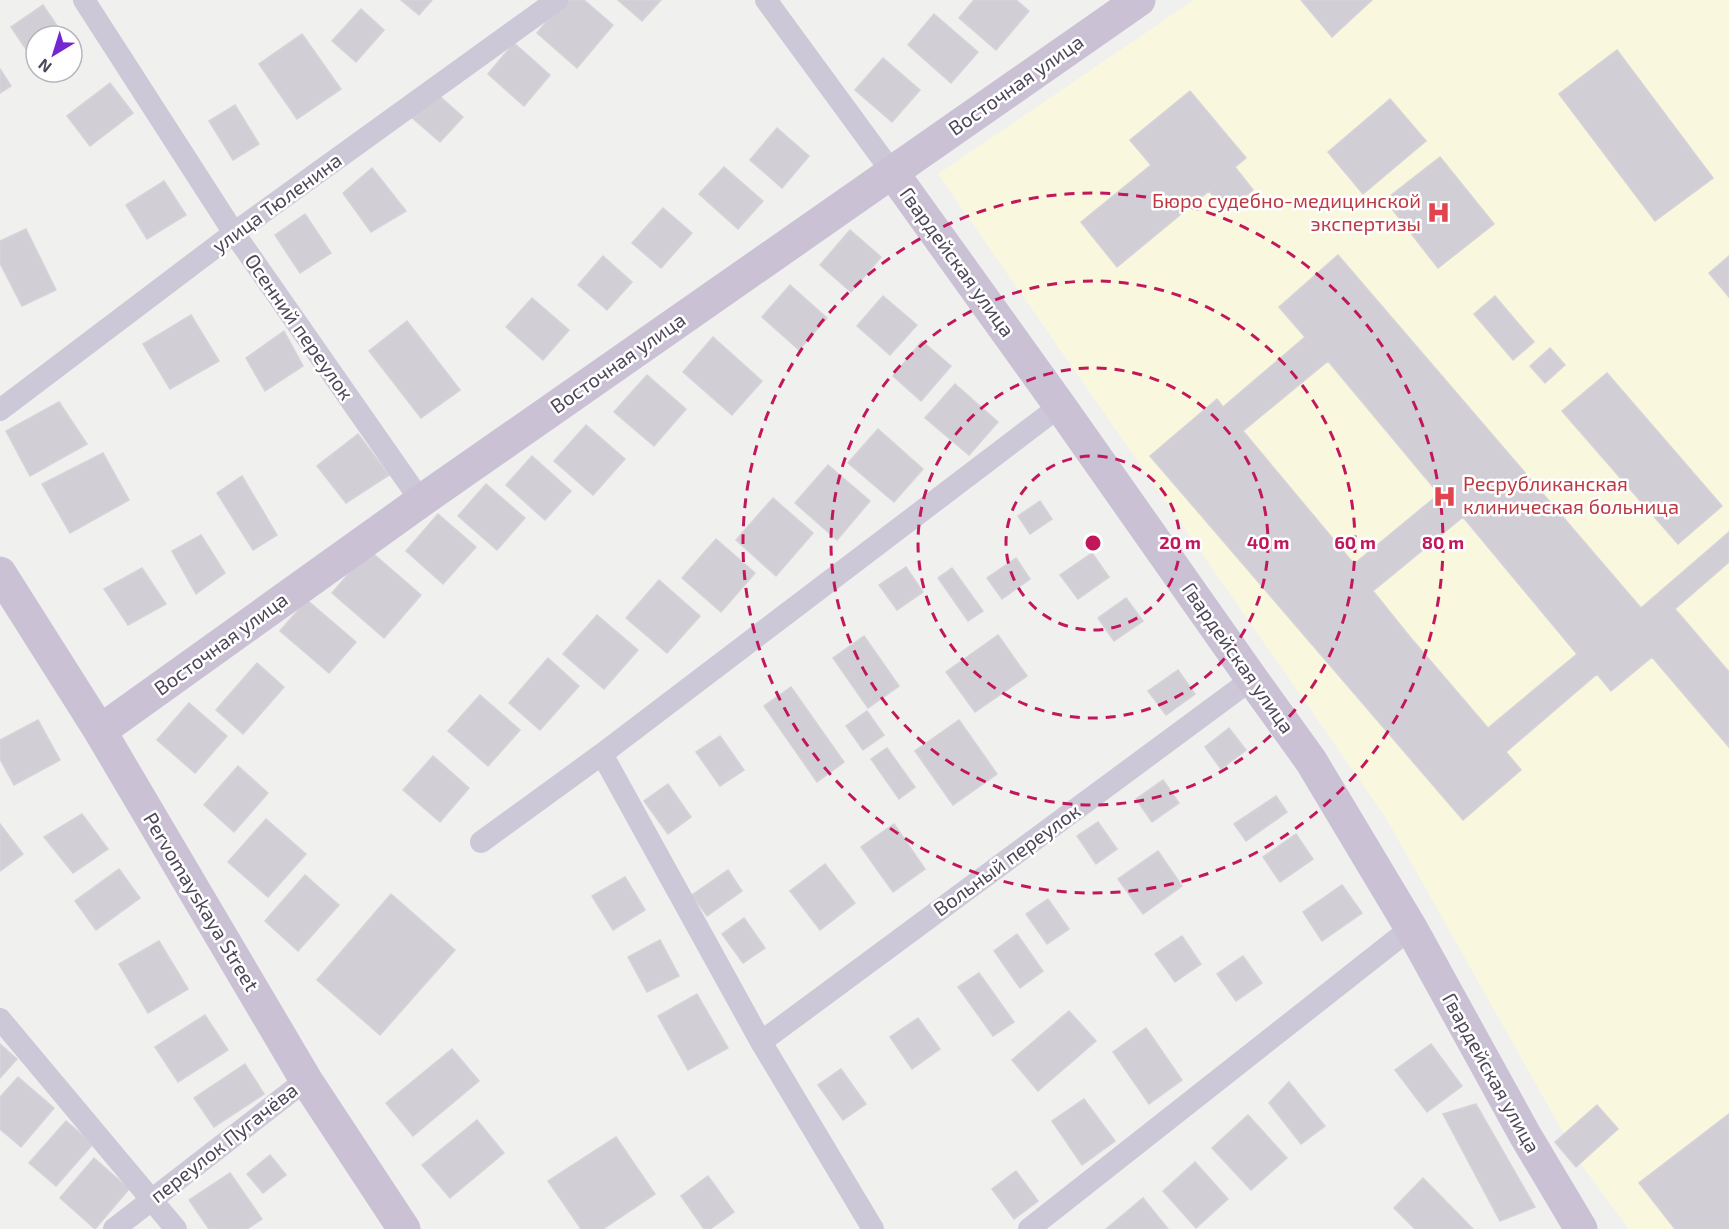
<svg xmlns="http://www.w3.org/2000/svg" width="1729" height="1229" viewBox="0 0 1729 1229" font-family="'Exo 2',sans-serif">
  <rect width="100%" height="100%" fill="#f0f0ee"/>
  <path fill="#f9f8df" d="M1194,0H1729V1229H1629L1581,1164L1386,818L938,174Z"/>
  <path fill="#d2ced5" stroke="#d6d2d9" stroke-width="1.5" fill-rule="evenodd" d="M401,0H432L419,15Z
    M565,0H584L613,25L577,68L537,33Z
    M618,0H661L642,21Z
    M974,0H1016L1029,11L996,50L959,18Z
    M1301,0H1372L1332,37Z
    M43,5L64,36H36V64L11,27Z
    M361,9L384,30L356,62L332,41Z
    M934,14L978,52L951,83L908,45Z
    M302,34L341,89L297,119L259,64Z
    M514,43L550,75L524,106L488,74Z
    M1617,50L1713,178L1655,221L1559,94Z
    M883,58L920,90L892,122L855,90Z
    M0,69L11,86L0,93Z
    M110,83L133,113L90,146L67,116Z
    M425,83L463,117L440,142L402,109Z
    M1190,91L1246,158L1235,167L1253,190L1226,212L1209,191L1117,267L1081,222L1151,165L1130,140Z
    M1390,99L1426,141L1363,194L1328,152Z
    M235,105L259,144L233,160L209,121Z
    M777,128L809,156L782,188L750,160Z
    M1440,157L1494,224L1438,268L1385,200Z
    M724,167L763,201L738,229L699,194Z
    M372,168L406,211L371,232L343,193Z
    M164,181L186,215L147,239L126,205Z
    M663,208L692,233L661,268L632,243Z
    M305,214L331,253L300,273L275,235Z
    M26,229L56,290L22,306L0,263V241Z
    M850,230L881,257L851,292L820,265Z
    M1338,255L1641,608L1729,532V562L1675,609L1729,672V747L1652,657L1611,691L1597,674L1506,752L1521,770L1463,820L1150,456L1217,399L1223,407L1305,337L1279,307ZM1328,361L1439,494L1354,564L1243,431ZM1463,517L1577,654L1488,728L1410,637L1373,591Z
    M603,256L632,282L607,310L578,285Z
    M1729,256V297L1709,273Z
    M790,285L827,318L799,350L762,317Z
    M883,296L917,325L890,355L857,326Z
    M1495,296L1534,342L1513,360L1474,314Z
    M532,298L569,330L543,360L506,327Z
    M191,315L219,361L170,389L143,344Z
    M407,321L460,390L421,418L369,351Z
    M284,331L303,366L265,391L246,358Z
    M713,337L762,381L732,415L683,372Z
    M922,341L951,366L921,401L893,376Z
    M1550,348L1565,365L1545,383L1530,366Z
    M1607,373L1722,506L1678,544L1562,411Z
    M647,375L686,409L654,446L614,412Z
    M955,384L998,422L969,455L925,418Z
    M59,402L87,444L30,476L6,431Z
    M586,425L625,459L593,495L554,461Z
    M878,429L923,469L894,502L848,463Z
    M358,434L389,475L346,503L317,466Z
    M103,453L129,500L70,533L42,484Z
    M532,456L571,491L545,520L506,485Z
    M828,465L870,501L837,540L795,503Z
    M242,476L277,535L253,550L217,493Z
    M486,484L525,518L497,550L458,516Z
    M773,498L813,533L776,576L736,540Z
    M1040,501L1052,519L1030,534L1018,516Z
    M438,514L476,547L443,584L406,551Z
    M201,535L225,573L196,594L172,551Z
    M716,539L755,573L721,612L682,578Z
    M369,550L421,595L384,638L332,593Z
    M1092,553L1109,577L1078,599L1060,575Z
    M1016,558L1030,579L1002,599L987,578Z
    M906,567L923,592L897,610L879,585Z
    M142,568L166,604L128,625L104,589Z
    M952,568L983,611L968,621L938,578Z
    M659,580L700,616L667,653L626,618Z
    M1126,598L1143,621L1114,641L1098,618Z
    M307,600L356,642L329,673L280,631Z
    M597,615L638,650L604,689L563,654Z
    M998,635L1027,676L975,712L946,672Z
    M864,636L899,686L868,708L833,658Z
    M548,658L579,686L540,730L509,703Z
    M257,663L284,687L243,734L216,710Z
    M1178,670L1195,694L1166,715L1148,691Z
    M791,687L844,762L817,782L764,706Z
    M480,695L520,730L488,766L448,731Z
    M189,703L227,736L195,773L157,740Z
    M867,711L884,735L863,750L846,726Z
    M38,720L60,760L14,785L0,759V740Z
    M959,720L997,774L953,805L915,751Z
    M1229,728L1246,750L1221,769L1205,747Z
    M720,736L744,770L720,786L696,752Z
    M887,748L915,787L899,799L871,759Z
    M433,756L469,788L440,822L403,790Z
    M238,766L268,793L234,832L204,805Z
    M1163,780L1179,803L1152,822L1136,799Z
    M668,784L691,817L668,834L644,801Z
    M1276,796L1287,812L1246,841L1234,824Z
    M82,814L108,849L73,873L44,837Z
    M266,819L306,854L268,897L228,862Z
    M1098,822L1117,849L1096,864L1077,836Z
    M0,824L23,854L0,871Z
    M894,824L925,869L893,892L861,847Z
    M1296,834L1313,859L1280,882L1263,857Z
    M1158,851L1182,886L1143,914L1118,879Z
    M825,864L855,903L820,930L790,891Z
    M119,869L140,898L96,930L75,901Z
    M728,870L742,891L707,916L692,895Z
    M305,875L339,905L298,951L265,921Z
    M625,877L645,910L613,930L592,896Z
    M1342,885L1362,913L1322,941L1303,912Z
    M391,894L455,950L380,1035L317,980Z
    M1048,899L1069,929L1047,944L1026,914Z
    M744,918L765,948L743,963L722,934Z
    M1017,934L1043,971L1020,988L994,951Z
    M1182,936L1201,964L1175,982L1155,954Z
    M660,940L679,976L647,992L628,957Z
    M159,941L188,989L148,1013L119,964Z
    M1243,956L1262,983L1236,1001L1217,974Z
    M979,973L1014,1022L993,1036L958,987Z
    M697,994L728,1048L688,1070L658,1016Z
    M1069,1011L1096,1041L1038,1091L1012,1060Z
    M205,1015L228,1050L178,1082L155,1047Z
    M918,1018L940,1049L912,1069L890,1037Z
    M1146,1028L1182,1080L1149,1104L1113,1052Z
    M0,1044L17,1059L0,1078Z
    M1431,1044L1462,1086L1427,1112L1395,1070Z
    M452,1049L479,1081L413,1136L386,1103Z
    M245,1064L264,1094L214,1127L194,1098Z
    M841,1069L866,1104L843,1120L818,1085Z
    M18,1077L54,1108L21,1147L0,1129V1097Z
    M1289,1082L1325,1126L1301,1144L1269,1103Z
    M1084,1099L1115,1141L1082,1165L1052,1121Z
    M1476,1104L1535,1207L1500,1221L1443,1114Z
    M1597,1105L1618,1129L1576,1167L1555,1142Z
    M1729,1114V1229H1675L1639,1183Z
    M1248,1115L1287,1158L1251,1190L1212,1148Z
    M477,1120L504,1153L450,1198L422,1165Z
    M66,1121L93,1144L56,1186L29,1163Z
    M616,1137L655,1194L603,1229H581L548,1181Z
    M270,1155L286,1175L263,1193L247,1174Z
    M94,1158L129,1189L95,1229L60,1198Z
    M1195,1162L1228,1199L1196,1228L1163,1191Z
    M1016,1171L1038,1201L1014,1219L992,1189Z
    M230,1173L262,1219L247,1229H209L189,1200Z
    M708,1176L734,1212L710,1229H704L681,1196Z
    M1423,1178L1473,1229H1415L1394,1208Z
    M1143,1198L1168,1229H1106Z"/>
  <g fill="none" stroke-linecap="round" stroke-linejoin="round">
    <path stroke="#cdc8d7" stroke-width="22" d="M84,0L234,233L421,501
      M766,0L892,172
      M0,410L234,233L557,0
      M481,842L602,754
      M0,1019L176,1229
      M761,1042L1252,679
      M114,1229L306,1080
      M873,1229L761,1042L602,754L1060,406
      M1029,1229L1411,928"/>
    <path stroke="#cac1d5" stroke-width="33" d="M892,172L1060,406L1252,679L1311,761L1411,928L1525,1135L1581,1229
      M0,573L100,731L306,1080L404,1229
      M100,731L421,501L1139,0"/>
  </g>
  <g fill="none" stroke="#c2185b" stroke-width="3" stroke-dasharray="10 8">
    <circle cx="1093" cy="543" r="87"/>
    <circle cx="1093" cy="543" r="175"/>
    <circle cx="1093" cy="543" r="262"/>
    <circle cx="1093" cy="543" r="350"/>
  </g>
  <defs>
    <symbol id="hospital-bare" viewBox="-9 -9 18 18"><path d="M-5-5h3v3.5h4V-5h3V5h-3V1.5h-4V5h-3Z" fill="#e0444e" stroke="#fff" stroke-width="2.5" paint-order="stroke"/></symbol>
  </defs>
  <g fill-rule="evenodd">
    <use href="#hospital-bare" x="1422" y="196" width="33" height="33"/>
    <use href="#hospital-bare" x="1428" y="480" width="33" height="33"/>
  </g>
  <g text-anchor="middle" stroke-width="5" stroke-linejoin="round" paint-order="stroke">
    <g font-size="20" fill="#4e4759" stroke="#fff">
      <text transform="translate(1016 85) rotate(-35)" y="7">Восточная улица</text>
      <text transform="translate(277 203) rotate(-36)" y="7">улица Тюленина</text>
      <text transform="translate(957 262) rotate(54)" y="7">Гвардейская улица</text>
      <text transform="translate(299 327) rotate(55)" y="7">Осенний переулок</text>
      <text transform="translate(618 363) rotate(-35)" y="7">Восточная улица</text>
      <text transform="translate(221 644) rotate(-36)" y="7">Восточная улица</text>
      <text transform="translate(1238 658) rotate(55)" y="7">Гвардейская улица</text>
      <text transform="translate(1007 860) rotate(-36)" y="7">Вольный переулок</text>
      <text transform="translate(201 902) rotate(59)" y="7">Pervomayskaya Street</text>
      <text transform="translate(1491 1073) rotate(61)" y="7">Гвардейская улица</text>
      <text transform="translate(224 1143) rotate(-38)" y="7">переулок Пугачёва</text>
    </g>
    <g font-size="20" fill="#be3a42" stroke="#fff" text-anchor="end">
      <text x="1421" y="208">Бюро судебно-медицинской<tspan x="1421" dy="23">экспертизы</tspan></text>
      <text x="1463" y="491" text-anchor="start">Ресрубликанская<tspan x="1463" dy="23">клиническая больница</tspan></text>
    </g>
  </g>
  <circle cx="1093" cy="543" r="9" fill="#c2185b" stroke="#fff" stroke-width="3"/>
  <g font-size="18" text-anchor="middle" font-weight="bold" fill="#c2185b" stroke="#fff" stroke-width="5" stroke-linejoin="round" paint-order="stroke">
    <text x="1180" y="549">20 m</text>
    <text x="1268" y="549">40 m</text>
    <text x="1355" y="549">60 m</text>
    <text x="1443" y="549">80 m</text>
  </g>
  <g transform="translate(54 54) rotate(218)"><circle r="28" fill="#ffffff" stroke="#b8b5bd" stroke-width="1.5"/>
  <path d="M0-4.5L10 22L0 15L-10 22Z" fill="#7526d1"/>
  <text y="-9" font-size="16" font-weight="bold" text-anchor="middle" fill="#4e4759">N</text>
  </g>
</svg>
